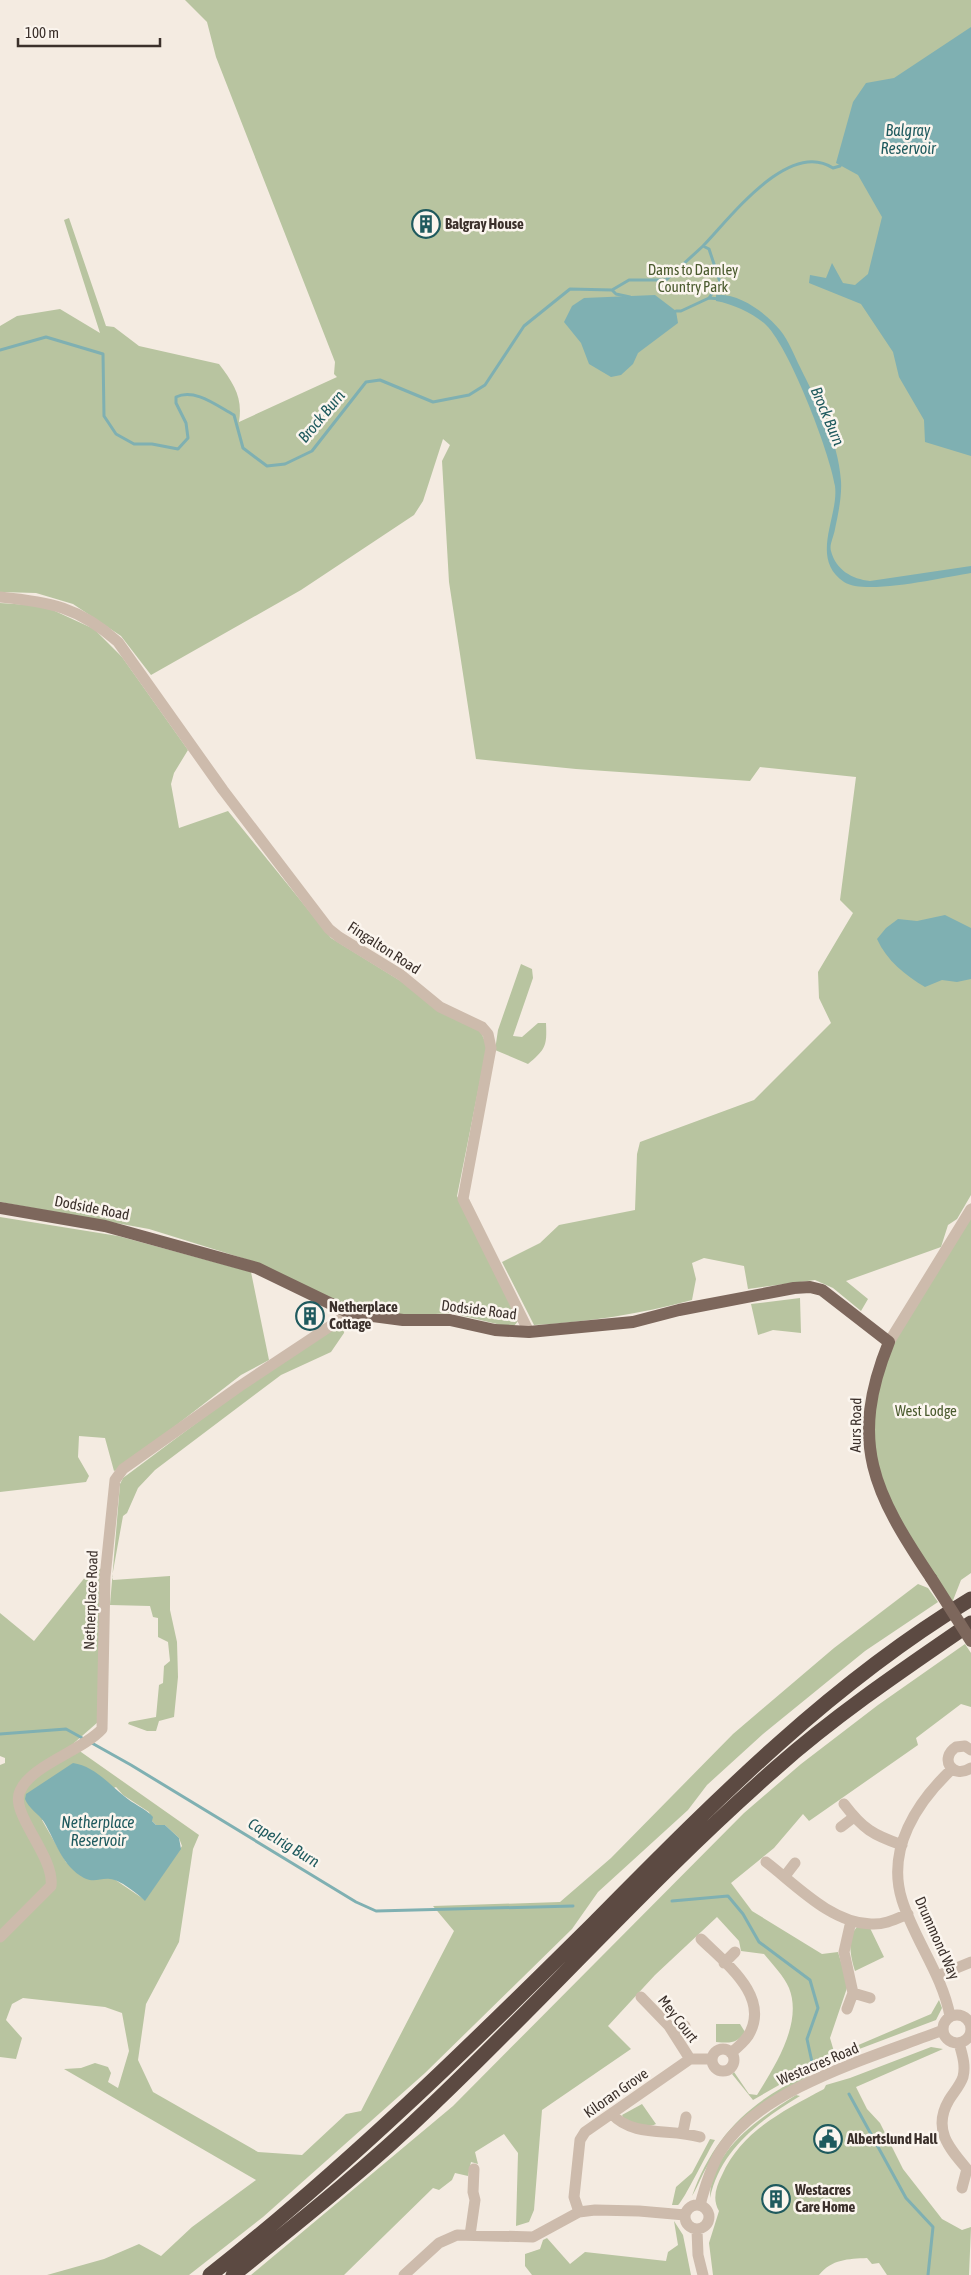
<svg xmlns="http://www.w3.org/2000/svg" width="971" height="2275" viewBox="0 0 971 2275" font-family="'Asap Condensed',sans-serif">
  <rect width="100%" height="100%" fill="#f4ebe1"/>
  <path fill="#b8c4a0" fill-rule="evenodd" d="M185,0H971V1195L957,1219L948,1225L941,1247L846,1281L868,1299L861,1311L833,1288L815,1280L748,1289L744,1266L704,1258L692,1263L696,1279L692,1300C640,1314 588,1322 534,1325L502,1262L540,1243L559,1225L635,1210L637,1154L640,1142L754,1100L831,1023L819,998L818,972L853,913L840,900L856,777L760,767L750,781L576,769L476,759L449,582L442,461L450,445L443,439L423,501L414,515L301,590L151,675L121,636L73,604L36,593L0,592V326L17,316L60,309L100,333L64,220L69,218L106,326L114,327L139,346L219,364C234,384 243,397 239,422L337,377L334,374L335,362L216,57L207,22Z
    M0,603L44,606L94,629L122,657L188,750L174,773L171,784L179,828L228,811L331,938L480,1030L487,1046L457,1196L518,1315V1321L514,1326L501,1325L451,1313L389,1317L346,1306L252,1261L149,1229L0,1202Z
    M521,964L532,969L533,978L513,1036L522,1037L538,1023H546C547,1046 546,1049 528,1064L495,1050L498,1030Z
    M971,1203V1573L961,1580L950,1608L913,1551L870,1454L880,1365Z
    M0,1217L118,1236L251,1272L269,1360L241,1375L121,1468L114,1471L105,1438L79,1436L78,1457L89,1476L86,1482L0,1492Z
    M800,1298L801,1333L773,1330L758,1335L751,1304Z
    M345,1321L344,1333L331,1352L281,1375L155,1470L138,1488L127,1513L123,1516L112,1577L113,1580L170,1576V1610L177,1642L178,1677L174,1717L159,1721L156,1731H147L128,1724L129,1722L156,1717L159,1685L163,1683L164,1666L170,1661L168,1642L158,1637V1618L153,1617L150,1606L110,1605L120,1484L123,1478L246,1386Z
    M102,1568L98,1722L74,1743L81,1752L199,1835L193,1849L179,1942L146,2004L138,2060L153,2092L258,2152L302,2155L346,2114L361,2111L454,1931L433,1906L560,1902L611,1858L733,1734L834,1648L918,1584L928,1588L938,1602L865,1651L763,1734L707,1785L688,1810L598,1892L572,1929L425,2073L263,2217L189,2275H47L104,2259L139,2244L161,2256L192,2227L256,2180L64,2069L81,2068L95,2063L108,2067L111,2073L108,2082L118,2088L129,2051L122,2013L105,2007L23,1998L12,2004L6,2020L22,2038L16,2059L0,2057V1765L5,1763V1758L0,1756V1613L34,1641L86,1576ZM116,1787L123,1795L149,1812L152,1821L156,1825H165L179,1838L182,1846L145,1900L114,1879L73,1868L66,1862L42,1820Z
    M965,1644L971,1653V1707L961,1704L916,1738L918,1745L812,1819L809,1821L803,1814L774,1848L731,1883L752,1911L822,1954L838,1952L848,1985L830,2038L835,2055L931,2014L939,2000L942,2008L936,2020L809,2068L753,2100L732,2074L734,2072L749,2094L757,2095C775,2066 803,2023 789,1988C784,1976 772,1964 764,1954L741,1951L739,1941L717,1917L655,1975L608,2026L631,2049L542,2110L534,2210L529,2222L516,2226L518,2153L504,2134L475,2152L478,2164L471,2162L468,2176L455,2173L452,2180L439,2190L433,2188L344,2275H251L453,2106L744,1813L801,1764L878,1705Z
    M857,1927L870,1928L884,1957L855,1971C851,1958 846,1938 857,1927Z
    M716,2024H740L745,2032C736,2044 731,2043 716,2042Z
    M931,2047L943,2049L856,2087L867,2109L880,2123L903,2169L942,2219L962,2230L971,2227L969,2275H887L879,2263L872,2264L867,2258C848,2259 832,2259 819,2275H713L709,2243L719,2211C712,2199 716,2187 722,2175C742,2131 783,2111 824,2089L826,2085L850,2078Z
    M806,2075L810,2076C764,2099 740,2121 710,2162C702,2173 699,2185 692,2196C713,2137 749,2102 806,2075Z
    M796,2095L800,2096C760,2120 720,2150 710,2198C710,2150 760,2118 796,2095Z
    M642,2104L656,2124C646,2129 626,2125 622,2115Z
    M710,2139L715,2140C708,2151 683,2202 678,2205H672L676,2187L692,2173Z
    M674,2221L683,2235L691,2275H532L525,2266V2254L540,2249L543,2240L547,2238L570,2264L585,2252L666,2261L668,2252L678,2245Z"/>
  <path fill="#7fb0b2" d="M971,27V456L925,442L924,420L899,377L893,352L861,304L809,283L810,275L826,278L832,263L843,283L855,285L868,274L882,217L858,175L836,163L853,102L866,83L894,78Z
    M655,295L676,311L678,323L638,353L633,364L621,375L611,377L589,364L581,343L564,322L572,306L584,298Z
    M716,295C739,293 766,313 780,330C789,341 794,355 800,367C818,404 838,439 841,481C842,496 838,515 835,529C834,536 829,545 831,551C836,570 852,579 870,581L971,566V573C944,577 865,596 844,582C809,558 839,517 835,486C830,453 788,343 764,323C750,312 733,304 716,301Z
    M945,915L971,928V979L957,982L942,980L925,987C905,975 887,961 877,939L886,928L898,919L917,921Z
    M73,1763C94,1766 109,1784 124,1796C133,1804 145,1808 153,1817L152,1821L156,1825H165L179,1838L181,1849L145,1901C138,1894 119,1879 110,1879C100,1878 94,1883 84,1878C62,1866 56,1842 44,1822C38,1813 29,1809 25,1799L26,1794Z"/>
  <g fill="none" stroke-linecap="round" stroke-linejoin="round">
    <path stroke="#7fb0b2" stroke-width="3" d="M703,246C731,217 789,139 833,168L840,166
      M612,290L616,294L630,297
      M676,311H681L709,298
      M0,350L46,337L103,354L104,416L116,434L134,444H152L178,449L188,438L186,423L176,403V397C195,388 217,406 234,415L243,448L267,466L285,464L312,451L366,382L380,380L433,402L469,395L485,385L524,326L570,289L612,290L629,280H666L703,246L709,249L720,282L709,298L720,299
      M0,1734L66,1729L84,1739
      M90,1742L131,1765L356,1902L376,1911L573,1906
      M672,1901L728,1896L743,1914L759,1942L810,1980L818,2008L807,2039L812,2062
      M849,2094L906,2198L933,2227L928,2275"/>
    <path stroke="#cdbbac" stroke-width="11" d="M0,597C50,602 79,607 118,642L223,790L329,929L339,937L401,975L440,1007L482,1027L488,1034L491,1048L463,1199L529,1332
      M889,1342L971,1209
      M971,1750L965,1746L956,1747C939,1758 952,1780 971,1768
      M844,1804C863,1829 873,1835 902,1845
      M841,1827L854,1817
      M766,1862C796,1885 831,1923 871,1924C884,1925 896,1919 908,1914
      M785,1876L795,1863
      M0,1937L51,1886C55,1856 9,1813 20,1791C31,1765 82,1751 102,1729L105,1577L115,1480L123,1469L240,1386L350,1313
      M701,1939C725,1963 772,1997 748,2036C744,2042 737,2048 731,2053
      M724,1963L735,1952
      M937,1976L971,1962
      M853,1993L870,1998
      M641,1997L669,2026L690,2059
      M847,2009L853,1993L844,1952L851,1921
      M943 2029a14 14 0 1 1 28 0a14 14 0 1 1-28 0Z
      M950,2016C942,1974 915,1941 902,1900C886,1849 917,1802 952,1769
      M674,2034L685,2026
      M959,2043C962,2054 966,2065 963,2077C960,2086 953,2093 949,2100C932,2129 949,2148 967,2169L962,2188
      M712 2060a11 11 0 1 1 22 0a11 11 0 1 1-22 0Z
      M612,2114C633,2138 671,2128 700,2137
      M683,2132L686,2117
      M685 2217a12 12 0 1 1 24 0a12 12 0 1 1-24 0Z
      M700,2205C705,2186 710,2169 720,2152C759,2088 874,2057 943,2030
      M579,2212L574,2197L580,2140L585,2132L690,2059H711
      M697,2230L698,2255L703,2275
      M470,2235L475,2200L473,2192L474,2169
      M404,2275L439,2243L457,2235L533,2237L579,2212L595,2210L639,2211L685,2215"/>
    <path stroke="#7d675c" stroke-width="12" d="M0,1208L105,1226L257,1268L350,1313L403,1320H450L495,1330L529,1332L633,1322L679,1310L794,1288L810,1287L822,1290L889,1342C848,1443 874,1493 931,1578"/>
    <path stroke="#5c4a42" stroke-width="15" d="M210,2275C347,2167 471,2045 595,1922C711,1805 828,1685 971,1599
      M233,2275C300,2221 367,2168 429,2108C546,1997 654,1875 776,1768C837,1714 904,1669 971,1623"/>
    <path stroke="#7d675c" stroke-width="12" d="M931,1578L971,1641"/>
  </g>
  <defs>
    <symbol id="building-ring" viewBox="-11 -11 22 22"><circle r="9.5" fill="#fbf5ee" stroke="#1f5a5e" stroke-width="1.5"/><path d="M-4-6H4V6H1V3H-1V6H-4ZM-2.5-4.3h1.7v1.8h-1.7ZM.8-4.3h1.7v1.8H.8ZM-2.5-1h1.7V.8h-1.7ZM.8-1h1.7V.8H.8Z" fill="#1f5a5e"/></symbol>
    <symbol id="civic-ring" viewBox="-11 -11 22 22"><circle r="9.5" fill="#fbf5ee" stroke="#1f5a5e" stroke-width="1.5"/><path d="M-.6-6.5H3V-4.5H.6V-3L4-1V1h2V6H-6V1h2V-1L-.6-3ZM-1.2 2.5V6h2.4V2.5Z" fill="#1f5a5e"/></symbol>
  </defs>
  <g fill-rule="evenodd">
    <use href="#building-ring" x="410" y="208" width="32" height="32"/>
    <use href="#building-ring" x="294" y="1300" width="32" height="32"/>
    <use href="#civic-ring" x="812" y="2123" width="32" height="32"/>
    <use href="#building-ring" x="760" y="2183" width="32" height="32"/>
  </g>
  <g text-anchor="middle" stroke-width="5" stroke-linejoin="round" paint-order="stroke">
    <g font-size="15" font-weight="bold" fill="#3b302b" stroke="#fbf5ee" text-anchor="start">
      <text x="445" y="229">Balgray House</text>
      <text x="329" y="1312">Netherplace<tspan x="329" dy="17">Cottage</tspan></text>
      <text x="847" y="2144">Albertslund Hall</text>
      <text x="795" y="2195">Westacres<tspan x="795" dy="17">Care Home</tspan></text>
    </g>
    <g font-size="15" fill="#4a5a2e" stroke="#fbf5ee">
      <text x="693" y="275">Dams to Darnley<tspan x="693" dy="17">Country Park</tspan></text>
      <text x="926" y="1416">West Lodge</text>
    </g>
    <g font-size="15" fill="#3b302b" stroke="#fbf5ee">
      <text transform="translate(384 948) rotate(33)" y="5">Fingalton Road</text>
      <text transform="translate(92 1208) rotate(11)" y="5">Dodside Road</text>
      <text transform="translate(479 1310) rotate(7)" y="5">Dodside Road</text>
      <text transform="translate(856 1425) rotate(-89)" y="5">Aurs Road</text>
      <text transform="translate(91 1600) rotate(-88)" y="5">Netherplace Road</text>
      <text transform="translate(937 1938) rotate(66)" y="5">Drummond Way</text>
      <text transform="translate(678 2019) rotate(52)" y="5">Mey Court</text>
      <text transform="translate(818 2064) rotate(-23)" y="5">Westacres Road</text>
      <text transform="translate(616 2093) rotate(-35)" y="5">Kiloran Grove</text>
    </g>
    <g font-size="16" font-style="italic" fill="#1f5a5e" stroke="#fbf5ee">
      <text x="908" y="136">Balgray<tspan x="908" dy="18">Reservoir</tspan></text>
      <text transform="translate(321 416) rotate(-50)" y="6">Brock Burn</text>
      <text transform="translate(828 416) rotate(67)" y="6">Brock Burn</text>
      <text x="98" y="1828">Netherplace<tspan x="98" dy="18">Reservoir</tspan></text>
      <text transform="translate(284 1842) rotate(31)" y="6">Capelrig Burn</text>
    </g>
  </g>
  <path d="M18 38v8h142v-8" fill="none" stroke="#3b302b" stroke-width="2.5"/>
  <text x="25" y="38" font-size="15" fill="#3b302b" stroke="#fbf5ee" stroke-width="4" paint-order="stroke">100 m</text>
</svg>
